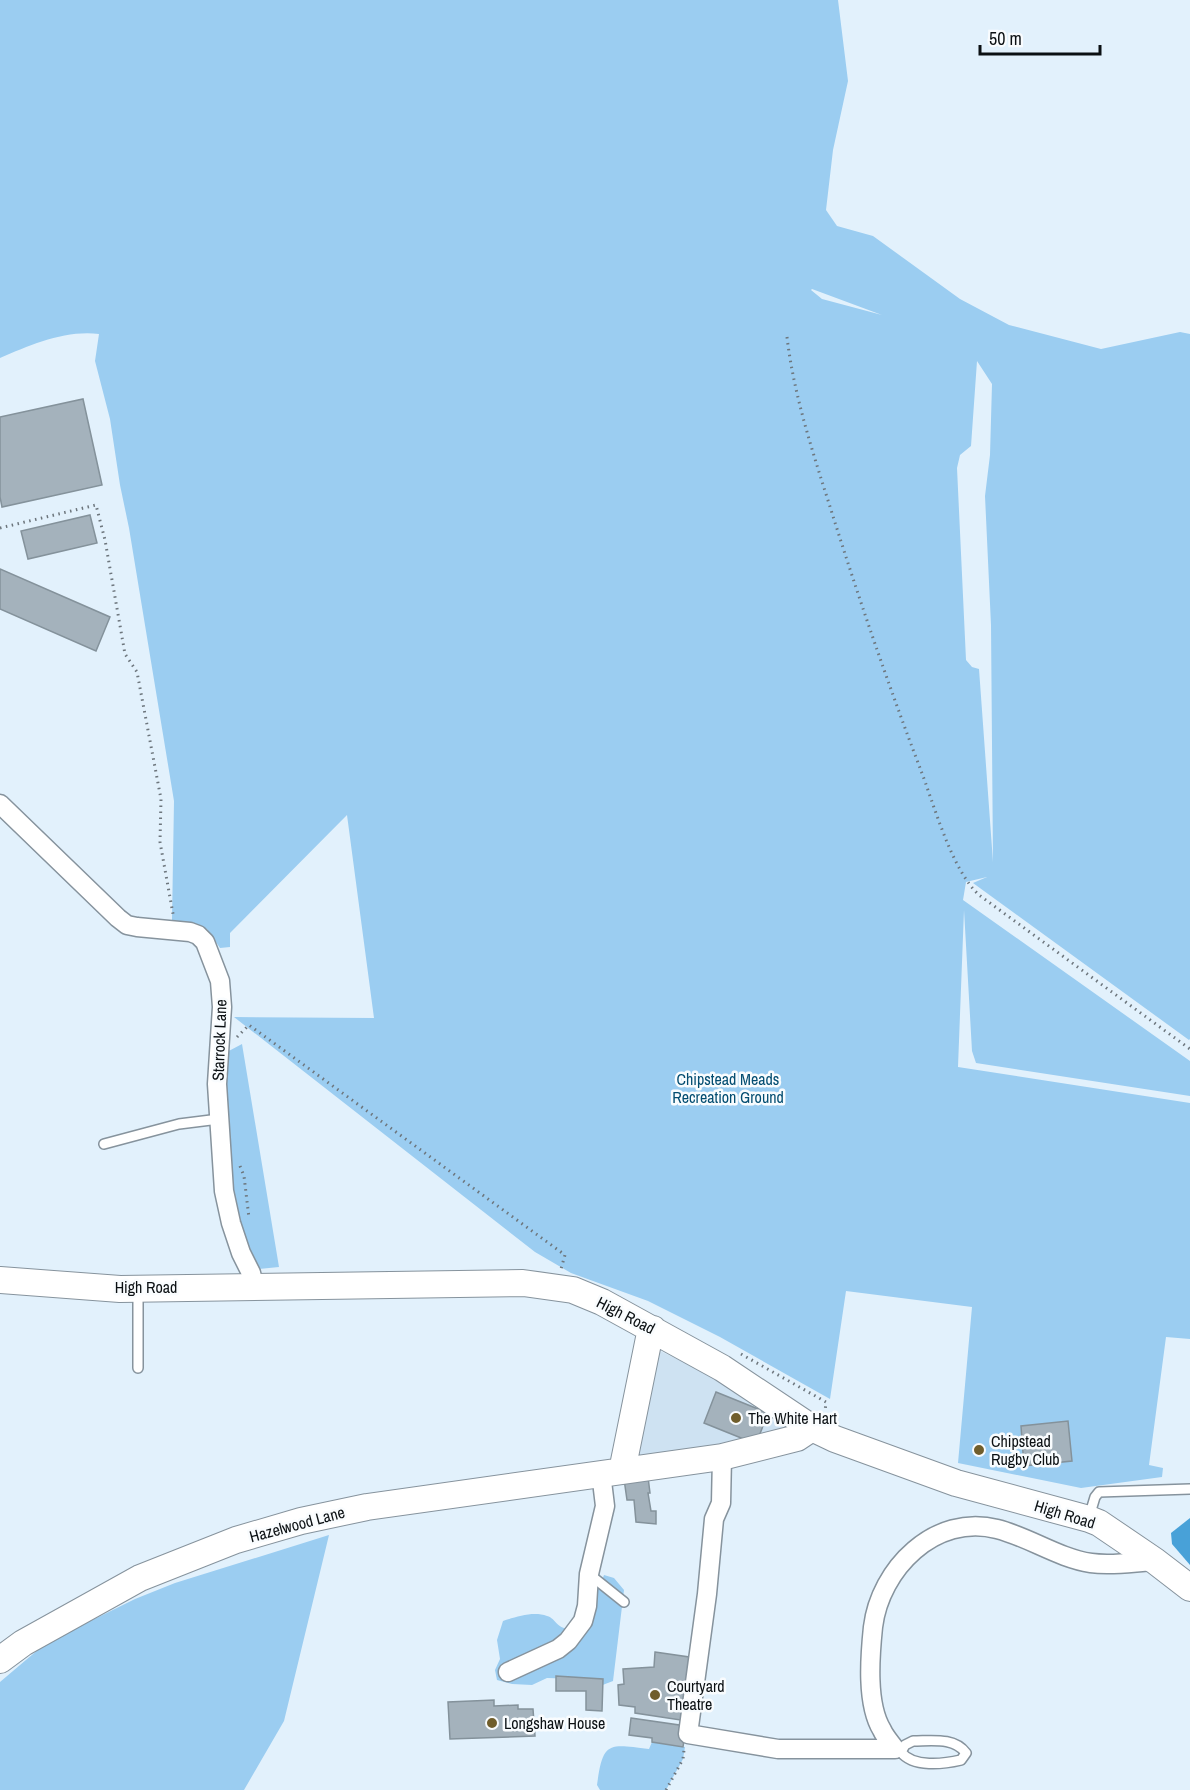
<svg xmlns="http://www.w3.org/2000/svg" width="1190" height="1790" viewBox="0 0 1190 1790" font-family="'Archivo Narrow',sans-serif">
  <rect width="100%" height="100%" fill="#e2f1fc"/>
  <path fill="#cee2f2" d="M658,1350L721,1380L797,1428L631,1464Z"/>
  <path fill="#9bcdf1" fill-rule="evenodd" d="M0,0H838L848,81L833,150L826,210L837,226L873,236L960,299L1009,325L1101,349L1180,332L1190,334V1039L1189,1040L973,883L987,877L966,882L963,900L1190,1061V1096L976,1063L972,1051L964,910L958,1067L1190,1103V1339L1166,1337L1149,1465L1163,1468L1162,1477L1081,1488L958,1463L972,1307L846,1291L830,1399L720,1337L648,1301L571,1273L535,1252L234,1017L374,1018L347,815L230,933V947L220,948L207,929L172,920L174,801L129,528L120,485L110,419L95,361L99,334C64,330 31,345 0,358ZM811,290L812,289L882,315L822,299ZM977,361L992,384L990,455L985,496L991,625L993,862L979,669L972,667L966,660L957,468L960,455L971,446Z
    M242,1044L279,1267L259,1269L252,1265L235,1222L221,1081L225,1053Z
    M329,1535L284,1721L244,1790H0V1682L46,1643L135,1599L175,1583Z
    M604,1575L614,1578L624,1590L613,1681L600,1686L579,1679L547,1678L532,1685L512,1684L497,1680L495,1670L500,1659L497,1640L503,1621C516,1617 533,1611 547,1616C557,1619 554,1627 571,1630L588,1595L599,1588Z
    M652,1742L685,1747L683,1759L666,1790H600L597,1785C603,1741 608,1744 649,1749Z"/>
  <path fill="#48a1d8" d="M1190,1518V1565L1172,1544L1171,1533Z"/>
  <path fill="#a4b2bc" stroke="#84929b" stroke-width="1.5" d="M83,399L102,485L2,507L0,497V417Z
    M90,515L97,543L28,559L21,531Z
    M0,569L110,617L96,651L0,609Z
    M716,1392L768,1413L756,1444L704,1423Z
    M1068,1421L1072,1461L1024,1466L1021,1426Z
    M648,1477L650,1493H648L651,1511H656V1524L636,1522L634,1500H627L624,1479Z
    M655,1652L696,1658L687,1721L635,1713V1707L619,1705L618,1685L624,1684L623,1669L654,1667Z
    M556,1676L603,1679L602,1711L586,1710V1691H556Z
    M494,1700V1706L518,1705V1709H533L535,1736L450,1739L448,1702Z
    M631,1718L686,1726L683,1747L652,1742V1738L629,1735Z"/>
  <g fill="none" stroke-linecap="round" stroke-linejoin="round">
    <defs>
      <path id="lane" d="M104,1144L179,1124L219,1119
        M138,1291V1368
        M1089,1517L1095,1497L1099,1492L1190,1489
        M589,1574L624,1602
        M913,1741C932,1741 954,1737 966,1753L961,1760C944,1764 913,1768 901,1752L905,1745Z"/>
      <path id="street" d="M0,804L118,918L127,925L137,927L190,932L198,935L205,942L220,981L222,1007L217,1084L224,1191L231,1223L241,1253L251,1273L254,1285
        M722,1457L721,1503L714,1519L707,1594L688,1734L778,1749H895
        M508,1672L558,1649L568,1641L583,1621L587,1606L589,1574L605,1506L601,1473
        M895,1749C891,1743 885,1737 882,1730C866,1704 870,1656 873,1627C880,1569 935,1513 997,1529C1029,1537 1058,1558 1091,1563C1112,1566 1134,1562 1155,1561"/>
      <path id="secondary" d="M0,1280L120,1289L523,1283L573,1290L602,1302L722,1368L812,1428L835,1439L956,1483L1089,1519L1099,1523L1155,1561L1190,1588
        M622,1471L649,1338L653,1329
        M0,1660L23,1643L140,1578L236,1540L301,1521L367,1507L722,1457L797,1438L812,1428"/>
    </defs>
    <use href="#lane" stroke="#86939d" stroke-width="12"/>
    <use href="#street" stroke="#86939d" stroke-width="21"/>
    <use href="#secondary" stroke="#86939d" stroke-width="28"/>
    <path stroke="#6d767d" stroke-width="3" stroke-dasharray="1.5 4.5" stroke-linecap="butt" d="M787,337C794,397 814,456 832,513C859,599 888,684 920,768C934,804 951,869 979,895L1190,1049
      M0,528L96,505L105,540L125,654L137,672L161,799L160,842L173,914
      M237,1037L249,1025L565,1255L561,1269
      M240,1166L244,1176L249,1218
      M741,1354L826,1402L825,1412
      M666,1790L683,1759L684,1750"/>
    <use href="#lane" stroke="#fff" stroke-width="9"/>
    <use href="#street" stroke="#fff" stroke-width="18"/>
    <use href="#secondary" stroke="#fff" stroke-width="26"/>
  </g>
  <g fill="#705e2c" stroke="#f9fcfe" stroke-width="2">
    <circle cx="736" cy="1418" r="6"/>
    <circle cx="979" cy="1450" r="6"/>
    <circle cx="655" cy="1695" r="6"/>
    <circle cx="492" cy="1723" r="6"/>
  </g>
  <g text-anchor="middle" stroke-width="5" stroke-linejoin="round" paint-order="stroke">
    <g font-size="16" fill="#0b1013" stroke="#f9fcfe">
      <text transform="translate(219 1040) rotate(-88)" y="6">Starrock Lane</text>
      <text x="146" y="1293">High Road</text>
      <text transform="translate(626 1315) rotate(27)" y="6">High Road</text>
      <text transform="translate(1065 1514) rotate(17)" y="6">High Road</text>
      <text transform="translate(297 1524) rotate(-15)" y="6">Hazelwood Lane</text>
    </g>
    <g font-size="16" fill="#034d71" stroke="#f9fcfe">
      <text x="728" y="1085">Chipstead Meads<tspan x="728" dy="18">Recreation Ground</tspan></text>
    </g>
    <g font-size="16" fill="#0b1013" stroke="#f9fcfe" text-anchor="start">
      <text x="748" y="1424">The White Hart</text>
      <text x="991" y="1447">Chipstead<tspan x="991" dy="18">Rugby Club</tspan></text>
      <text x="667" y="1692">Courtyard<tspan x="667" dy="18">Theatre</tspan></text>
      <text x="504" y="1729">Longshaw House</text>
    </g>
  </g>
  <path d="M980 45v9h120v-9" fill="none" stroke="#0b1013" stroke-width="3"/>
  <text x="989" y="45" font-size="18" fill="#0b1013" stroke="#f9fcfe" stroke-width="4.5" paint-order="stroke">50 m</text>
</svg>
